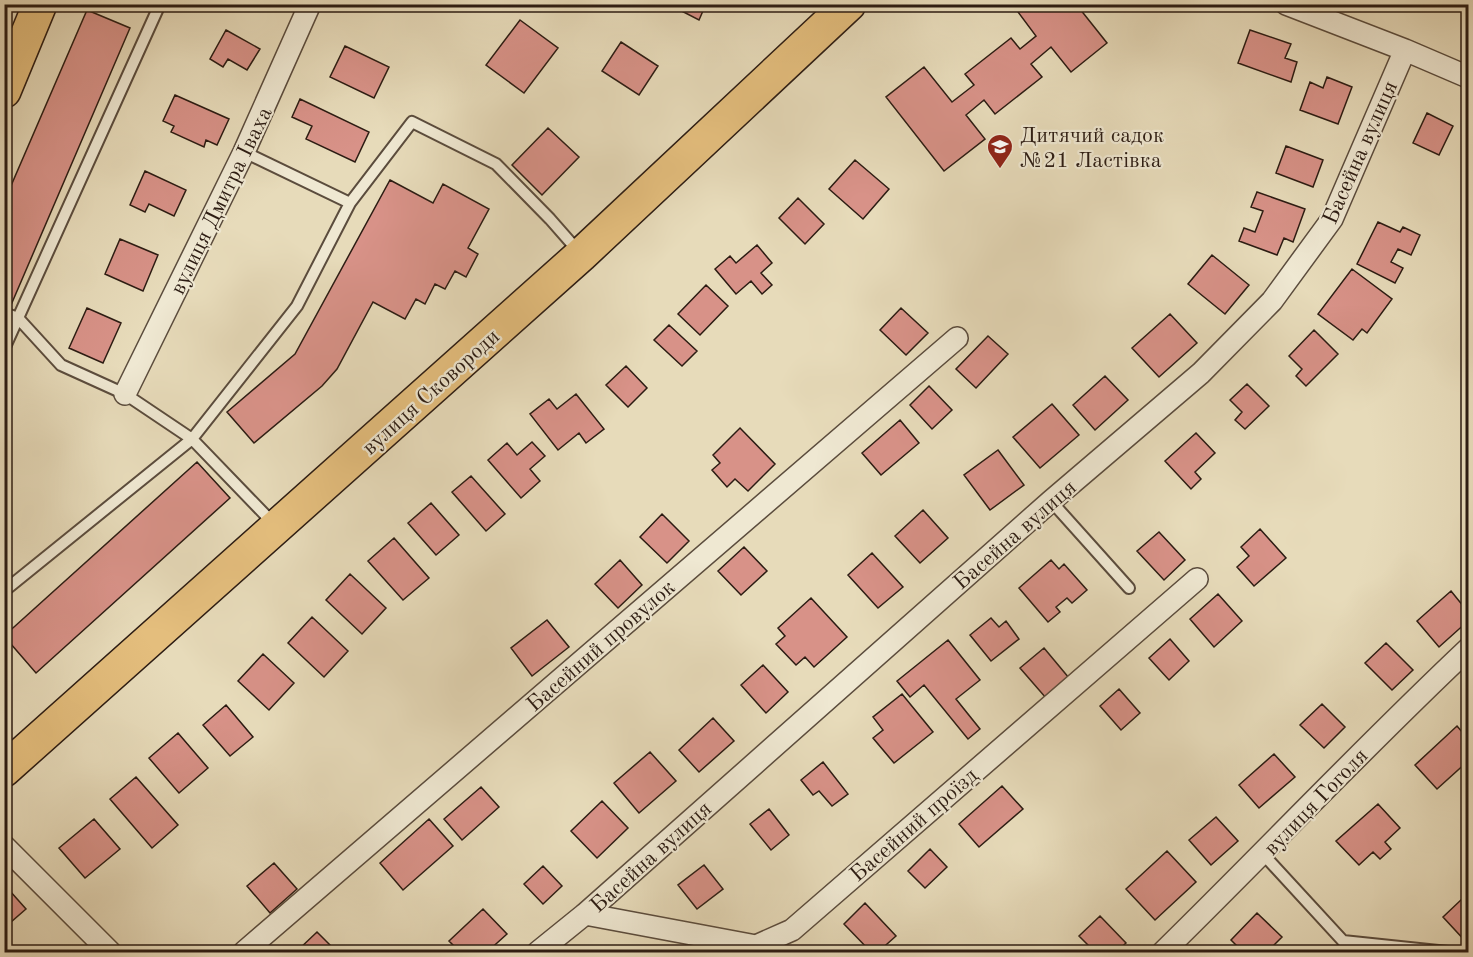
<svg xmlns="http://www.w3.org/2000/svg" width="1473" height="957" viewBox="0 0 1473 957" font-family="'Old Standard TT',serif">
  <rect width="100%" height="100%" fill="#e7dbba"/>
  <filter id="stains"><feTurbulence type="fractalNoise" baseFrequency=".00333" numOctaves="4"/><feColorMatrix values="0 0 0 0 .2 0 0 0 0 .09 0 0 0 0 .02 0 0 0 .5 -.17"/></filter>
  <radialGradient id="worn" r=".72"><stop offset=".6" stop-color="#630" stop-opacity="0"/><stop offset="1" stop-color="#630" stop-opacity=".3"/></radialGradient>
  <path fill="#d89288" stroke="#2c1c13" stroke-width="1.5" d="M668,4H706L699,20Z
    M1012,4H1076L1107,43L1071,72L1051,47L1031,64L1042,77L995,114L984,100L966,115L985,139L944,171L886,97L924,67L952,102L974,85L965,74L1011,38L1020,49L1036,36Z
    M87,10L130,28L11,305L4,302V202Z
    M520,20L558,48L524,93L486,65Z
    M226,30L260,49L247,70L228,59L223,67L210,59Z
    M1250,30L1291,44L1285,58L1297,62L1291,82L1238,63Z
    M621,42L658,66L639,95L602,71Z
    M345,46L389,67L374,98L330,77Z
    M1327,77L1352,87L1338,124L1300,110L1310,82L1323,88Z
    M175,95L229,119L217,145L206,140L204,147L171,132L174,126L163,121Z
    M300,99L369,132L355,162L306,139L312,126L292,117Z
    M1427,113L1453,126L1439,155L1413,143Z
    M548,128L579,157L542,195L512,165Z
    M1286,146L1323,160L1313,187L1276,173Z
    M855,160L889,189L863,219L829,189Z
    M145,171L186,190L174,216L149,204L145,212L130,205Z
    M390,180L433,203L443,184L489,209L468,248L478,254L466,277L455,271L445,289L435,284L425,304L416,299L405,319L373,302L337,369L322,386L254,443L227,412L295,354Z
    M1257,192L1305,209L1293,242L1284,238L1277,255L1239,241L1244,228L1255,232L1263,211L1251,207Z
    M798,198L824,224L805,244L779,218Z
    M1378,222L1400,232L1403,227L1420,235L1411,255L1398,249L1391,262L1403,268L1395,283L1357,264Z
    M120,239L158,255L143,291L105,274Z
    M757,245L772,263L761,273L772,285L762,294L751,281L736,294L715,269L730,256L736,263Z
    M1212,255L1249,285L1225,314L1188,284Z
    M1352,269L1392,299L1367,333L1362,329L1353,340L1318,314Z
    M706,285L728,306L700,335L678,314Z
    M87,308L121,323L103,363L69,348Z
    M901,308L928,333L906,355L880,330Z
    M1170,314L1197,343L1159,377L1132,348Z
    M669,325L697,351L682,366L654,340Z
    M1314,330L1338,354L1306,386L1296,376L1302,369L1289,356Z
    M988,336L1008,354L976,388L956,369Z
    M626,366L647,388L628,407L606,385Z
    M1105,376L1128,400L1095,430L1073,405Z
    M1247,384L1269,406L1245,429L1235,420L1242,412L1230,400Z
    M929,386L952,410L932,429L910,405Z
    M576,394L604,429L586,443L579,433L558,450L530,414L549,399L557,409Z
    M1052,404L1079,435L1040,468L1013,437Z
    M900,420L919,443L881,475L862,453Z
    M740,428L775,464L748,491L735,479L727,487L712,470L720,463L713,455Z
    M1196,433L1215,453L1195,472L1201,479L1191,489L1165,461Z
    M532,442L545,456L530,469L540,481L521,498L488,460L507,443L517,455Z
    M998,450L1024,485L990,510L964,475Z
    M197,462L230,498L36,673L4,636Z
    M471,476L505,514L486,531L452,492Z
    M431,503L459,535L436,555L408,523Z
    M923,510L948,538L920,563L895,536Z
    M662,514L689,541L667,563L640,537Z
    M1260,529L1286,558L1254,586L1237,567L1249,556L1241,547Z
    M1159,532L1185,560L1164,580L1137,551Z
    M394,538L429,578L403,600L368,561Z
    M744,547L767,571L741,595L718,571Z
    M872,553L903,587L878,608L848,575Z
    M620,560L642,585L618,608L595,584Z
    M1051,560L1059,569L1064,564L1087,590L1072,603L1067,598L1056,607L1060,612L1048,622L1019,588Z
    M350,574L386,608L362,634L326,600Z
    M1451,591L1468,612V621L1439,647L1417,621Z
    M1218,594L1242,621L1214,647L1190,619Z
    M811,598L847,637L814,667L805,657L796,665L776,644L785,636L778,628Z
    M312,617L348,651L324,677L288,643Z
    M991,618L999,627L1006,621L1019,639L991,661L970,635Z
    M547,620L569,647L532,676L511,648Z
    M1170,639L1189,661L1169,680L1149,658Z
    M948,640L980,680L956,699L980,729L968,739L924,685L910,697L897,681Z
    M1386,643L1413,670L1392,690L1365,663Z
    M1044,648L1069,678L1046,698L1020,668Z
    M263,654L294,683L269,710L238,681Z
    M763,665L788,692L766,713L741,685Z
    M1119,689L1140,713L1121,730L1100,706Z
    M902,694L933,732L894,763L873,738L883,730L873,717Z
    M1322,704L1345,727L1324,748L1300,725Z
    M226,705L253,737L230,756L203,725Z
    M713,718L734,741L699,772L679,750Z
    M1457,726L1468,739V761L1437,789L1415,765Z
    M178,733L208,768L179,793L149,758Z
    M650,752L676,781L639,813L614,783Z
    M1274,754L1295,777L1259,808L1239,785Z
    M823,762L848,794L832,806L819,791L813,795L801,780Z
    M136,777L178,825L152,848L110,799Z
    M1002,786L1023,809L979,847L959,824Z
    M481,787L499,807L462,840L444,819Z
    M602,801L628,828L597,858L571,831Z
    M1378,804L1400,828L1385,842L1391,849L1380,859L1373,852L1359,865L1336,841Z
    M769,809L789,835L771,850L750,824Z
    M1216,817L1238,841L1211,865L1189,840Z
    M94,819L120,849L85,878L59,848Z
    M429,819L453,846L403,890L380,863Z
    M930,849L947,867L925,888L908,871Z
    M1167,851L1196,882L1155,920L1126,889Z
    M274,863L297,889L270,913L247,886Z
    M704,865L723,889L697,909L678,885Z
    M543,866L562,886L543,904L524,884Z
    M10,891L26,909L4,928V896Z
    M1463,898L1468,904V944L1443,917Z
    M865,903L896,936L878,952H871L844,924Z
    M483,909L507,934L487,952H460L449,941Z
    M1257,913L1282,937L1267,952H1243L1231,940Z
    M1100,916L1126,943L1116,952H1095L1079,936Z
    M317,932L337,952H299L297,951Z"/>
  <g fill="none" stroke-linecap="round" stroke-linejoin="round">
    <defs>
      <path id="service" d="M244,152L350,203
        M4,313L18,318L61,365L125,394L192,439L274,524
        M4,349L160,4
        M1051,501L1129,588
        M4,591L192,439L297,306L350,203L412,122L496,164L550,219L579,252
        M1263,854L1343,941L1448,952"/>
      <path id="minor" d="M1286,4L1405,50L1468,77
        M125,394L244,152L310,4
        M4,846L110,952
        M585,914L756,946L792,930L1197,579
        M244,952L957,338
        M538,952L585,914L1051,501L1201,373L1272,301L1332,219L1405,50
        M1163,952C1265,852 1364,747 1468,649"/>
      <path id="primary" d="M4,91L40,4
        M4,770L581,255L849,4"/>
    </defs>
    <use href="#service" stroke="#5b4c3d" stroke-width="14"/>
    <use href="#minor" stroke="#5b4c3d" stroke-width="24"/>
    <use href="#primary" stroke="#2c1c13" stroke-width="36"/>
    <use href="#service" stroke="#efe8d2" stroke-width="10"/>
    <use href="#minor" stroke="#efe8d2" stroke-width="21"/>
    <use href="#primary" stroke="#e4be7d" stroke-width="33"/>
  </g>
  <defs>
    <symbol id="school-pin" viewBox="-11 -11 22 30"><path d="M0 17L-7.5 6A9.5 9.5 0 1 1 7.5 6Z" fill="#8f2418" stroke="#efe8d2"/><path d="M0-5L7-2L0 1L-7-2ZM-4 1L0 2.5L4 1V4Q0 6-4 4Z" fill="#fff"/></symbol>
  </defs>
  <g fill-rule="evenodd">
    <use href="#school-pin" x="985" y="132" width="30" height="40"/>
  </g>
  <g text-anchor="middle" stroke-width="4.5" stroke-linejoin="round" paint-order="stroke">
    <g font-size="22" fill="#2c1c13" stroke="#efe8d2" text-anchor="start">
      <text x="1020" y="142">Дитячий садок<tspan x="1020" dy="25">№21 Ластівка</tspan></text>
    </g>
    <g font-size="22" fill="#2c1c13" stroke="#efe8d2">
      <text transform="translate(1359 152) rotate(-66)" y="8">Басейна вулиця</text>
      <text transform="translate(220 200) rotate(-64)" y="8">вулиця Дмитра Іваха</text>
      <text transform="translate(430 391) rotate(-42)" y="8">вулиця Сковороди</text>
      <text transform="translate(1014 534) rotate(-41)" y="8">Басейна вулиця</text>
      <text transform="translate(600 645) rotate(-41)" y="8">Басейний провулок</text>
      <text transform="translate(1315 801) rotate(-46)" y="8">вулиця Гоголя</text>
      <text transform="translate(913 824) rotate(-41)" y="8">Басейний проїзд</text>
      <text transform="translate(650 856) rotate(-42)" y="8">Басейна вулиця</text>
    </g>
  </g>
  <rect width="1473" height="957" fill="none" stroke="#e7dbba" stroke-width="24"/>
  <rect x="6" y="6" width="1461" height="945" fill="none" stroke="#2c1c13" stroke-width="3"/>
  <rect x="12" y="12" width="1449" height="933" fill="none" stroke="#2c1c13" stroke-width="1.5"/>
  <rect width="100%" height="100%" filter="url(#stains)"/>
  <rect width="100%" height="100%" fill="url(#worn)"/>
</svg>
